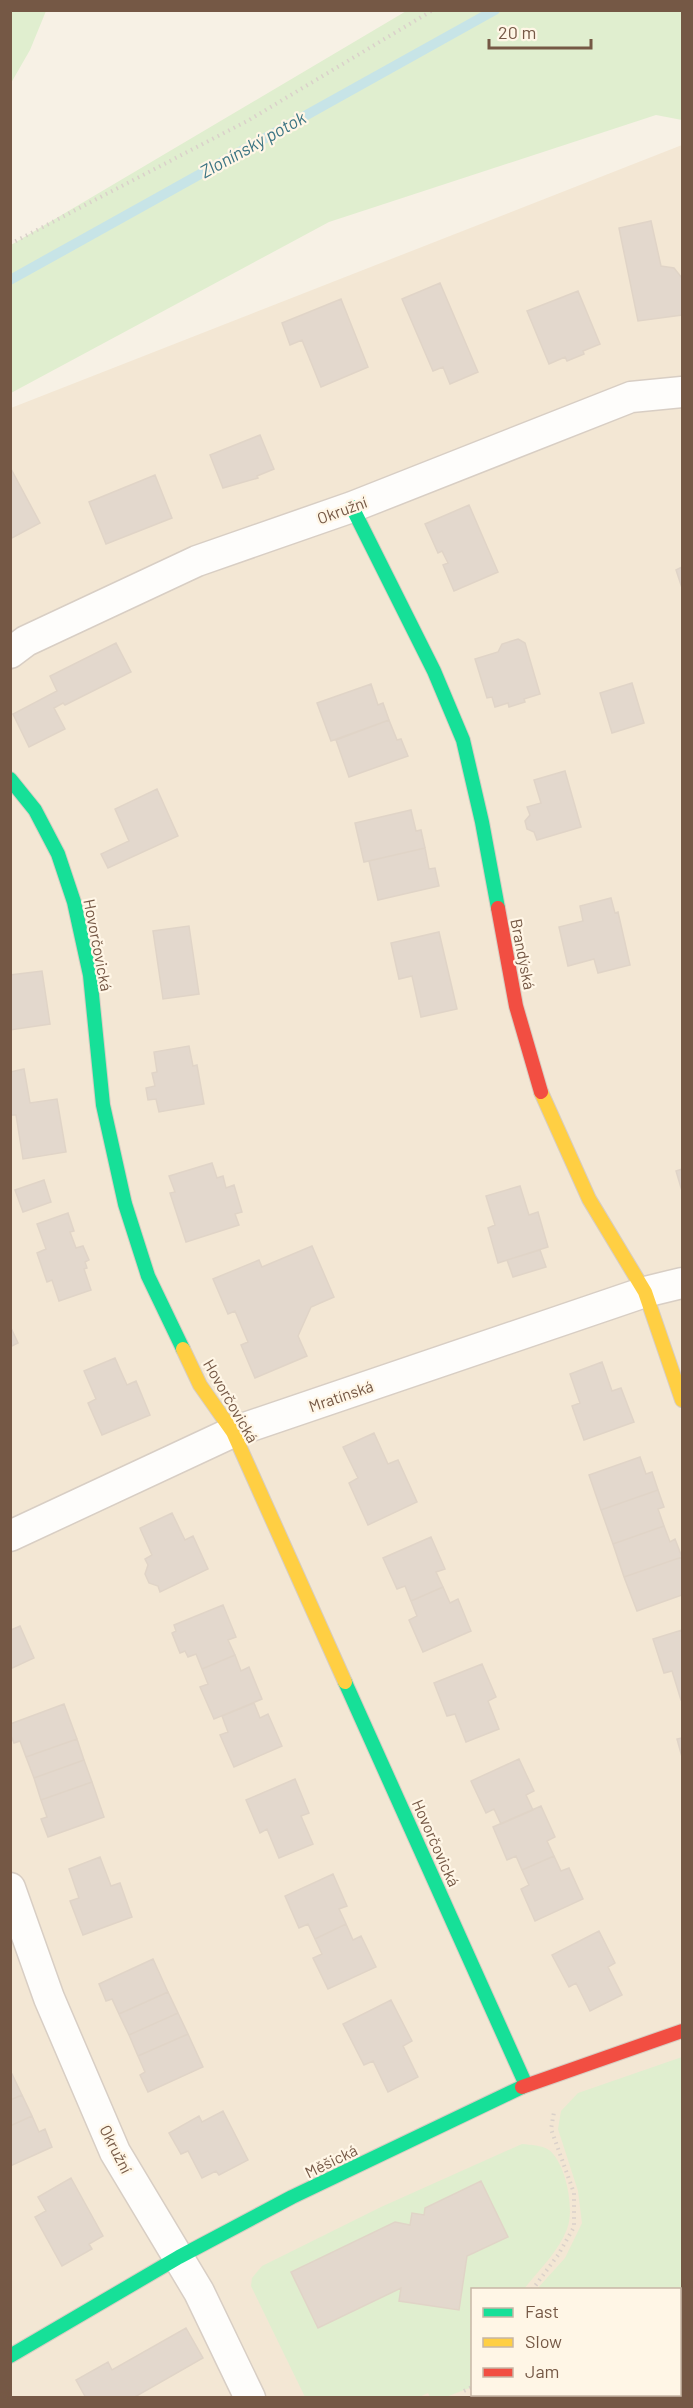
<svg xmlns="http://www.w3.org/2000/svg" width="693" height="2408" viewBox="0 0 693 2408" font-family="Barlow,sans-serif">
  <rect width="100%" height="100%" fill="#f7f1e5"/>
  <path fill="#f3e7d4" d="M682,145V2382L680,2381V2290H472V2394L644,2395L637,2398H11V408Z"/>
  <path fill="#e0eecf" d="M11,10L46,11L30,50L11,83Z
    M408,10L682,11V120L656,115L329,222L11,393V245Z
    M682,2057V2299L680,2301V2290L537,2289L565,2258L582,2223L578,2191L558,2129L561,2111L578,2093Z
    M522,2144C531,2145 541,2145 549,2150C566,2163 575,2210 567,2229C559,2251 538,2271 524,2289L472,2290V2387L446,2397H430L428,2393L417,2398L305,2397L251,2286L252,2278L262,2266L381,2207Z"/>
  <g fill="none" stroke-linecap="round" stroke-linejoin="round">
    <path stroke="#c7e4e7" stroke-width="10" d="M10,280L495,10"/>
  </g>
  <path fill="#e3d8cd" stroke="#e0d4c7" stroke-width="1.5" d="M651,221L661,266L674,268L682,278V315L638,321L619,228Z
    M440,283L478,372L450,384L443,367L433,371L402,299Z
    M578,291L600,344L583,351L584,354L567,361L565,357L549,364L527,311Z
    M341,299L368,367L321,387L302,340L290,345L282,323Z
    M260,435L274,469L257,476L258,478L223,488L210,455Z
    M10,467L40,523L10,539Z
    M155,475L172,518L106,544L89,502Z
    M469,505L498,572L454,591L443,565L448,563L442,551L438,553L425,524Z
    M682,567V588L676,570Z
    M518,639L525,643L540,694L524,699L525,702L509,707L508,703L495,707L492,697L487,698L475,659L498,652L502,644Z
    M116,643L131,672L65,705L63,703L54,708L65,729L29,747L13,714L57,691L50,676Z
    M632,683L644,723L612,733L600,693Z
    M371,684L378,705L383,703L389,720L331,741L317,703Z
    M389,720L397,740L401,739L408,756L349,777L336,740Z
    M565,771L581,827L537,840L534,832L527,829L525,821L530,815L527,807L541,803L534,780Z
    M157,789L178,836L108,868L101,854L129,841L115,809Z
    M411,810L416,831L421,830L425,848L364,862L355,823Z
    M425,848L429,869L435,868L439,886L378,900L369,861Z
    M611,898L615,913L618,912L630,965L598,973L594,959L568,966L559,927L583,921L580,906Z
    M189,926L199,994L163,999L153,931Z
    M439,932L457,1009L421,1017L412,976L399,979L391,943Z
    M42,971L50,1024L10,1030V975Z
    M189,1046L193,1066L197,1065L204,1104L159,1112L156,1099L148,1100L146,1088L155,1086L152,1073L157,1072L154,1052Z
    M24,1069L30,1103L57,1099L66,1152L23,1159L16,1115H10V1072Z
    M212,1163L217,1178L223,1176L226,1188L234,1185L242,1212L235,1214L239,1225L186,1242L170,1193L175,1192L169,1176Z
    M682,1169V1191L676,1171Z
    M44,1180L51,1202L23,1212L15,1190Z
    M520,1186L529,1215L538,1212L548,1247L498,1263L488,1228L495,1225L486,1196Z
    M68,1213L74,1231L70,1232L76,1248L83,1246L89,1260L85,1262L87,1268L84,1269L91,1290L59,1301L52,1280L47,1282L37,1253L46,1249L37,1224Z
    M312,1246L334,1297L311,1307L298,1336L307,1356L255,1378L241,1345L248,1342L235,1311L228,1314L213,1279L259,1260L262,1267Z
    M540,1250L546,1267L513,1277L507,1260Z
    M10,1326L18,1343L10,1347Z
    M115,1358L127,1385L136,1381L150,1415L102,1435L88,1403L96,1399L84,1371Z
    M602,1362L612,1391L621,1388L634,1422L584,1440L572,1406L580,1403L570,1374Z
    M374,1433L388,1464L398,1460L417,1502L368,1525L349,1483L358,1478L343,1447Z
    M640,1457L646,1474L652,1472L658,1490L601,1510L589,1475Z
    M658,1490L664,1507L658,1509L664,1526L613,1544L601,1510Z
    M172,1513L185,1540L193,1536L208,1569L160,1592L158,1586L149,1583L145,1574L148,1565L145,1559L152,1555L140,1528Z
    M664,1526L670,1542L675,1539L682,1557L624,1577L613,1544Z
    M431,1537L445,1569L436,1572L443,1587L411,1601L405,1586L397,1589L383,1558Z
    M682,1557V1595L637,1611L624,1577Z
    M443,1587L450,1603L458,1599L471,1631L423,1652L409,1620L417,1616L411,1601Z
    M223,1605L236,1637L228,1640L235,1655L202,1669L196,1654L188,1657L185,1651L180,1653L172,1633L176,1631L174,1625Z
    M20,1626L34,1658L10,1669V1628L11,1630Z
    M682,1630V1700H681L672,1671L664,1673L653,1639Z
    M235,1655L241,1671L249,1667L262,1699L214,1719L200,1687L208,1684L202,1669Z
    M482,1664L496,1697L488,1701L499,1729L466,1742L455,1714L447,1716L434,1683Z
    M254,1703L260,1718L268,1714L282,1746L234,1767L220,1735L228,1732L222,1716Z
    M64,1704L77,1739L26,1757L20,1741L14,1743L10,1733V1724Z
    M682,1738V1757L677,1739Z
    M77,1739L84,1760L34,1778L26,1757Z
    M519,1759L534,1791L526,1795L533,1810L501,1824L494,1809L486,1813L471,1781Z
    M84,1760L92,1782L41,1800L34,1778Z
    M295,1779L309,1813L301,1816L313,1844L279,1858L267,1829L260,1833L246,1800Z
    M92,1782L104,1817L48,1837L41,1819L47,1817L41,1800Z
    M541,1806L555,1837L547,1841L554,1856L522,1870L516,1856L507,1860L493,1827Z
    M554,1856L561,1871L569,1868L583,1899L535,1921L521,1889L529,1885L522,1870Z
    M100,1857L111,1886L120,1883L132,1917L83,1935L70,1901L79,1898L69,1869Z
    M333,1874L347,1906L339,1909L346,1924L315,1939L308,1924L299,1928L285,1896Z
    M346,1924L353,1940L361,1936L376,1967L328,1989L313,1958L322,1954L315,1939Z
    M599,1931L615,1963L608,1967L622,1995L590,2011L576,1983L569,1987L552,1955Z
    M153,1959L168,1992L119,2014L112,1999L106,2001L99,1984Z
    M168,1992L178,2013L129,2035L119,2014Z
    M391,2000L412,2041L403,2046L418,2077L388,2092L373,2061L364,2065L343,2024Z
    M178,2013L188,2034L138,2056L129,2035Z
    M188,2034L203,2067L148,2092L140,2075L145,2072L138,2056Z
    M12,2074L22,2095L10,2100V2075Z
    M22,2095L32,2116L10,2126V2100Z
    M223,2111L248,2160L219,2175L216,2171L202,2178L188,2151L181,2154L169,2133L199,2116L202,2122Z
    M32,2116L39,2132L45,2129L52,2147L10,2166V2126Z
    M71,2178L103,2236L89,2244L92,2249L62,2266L35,2217L46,2211L38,2197Z
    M481,2181L508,2237L467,2256L459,2310L399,2301L401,2288L318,2328L291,2272L395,2222L410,2225L412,2213L424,2215L425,2208Z
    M186,2328L203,2358L133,2398H86L76,2380L108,2362L112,2370Z"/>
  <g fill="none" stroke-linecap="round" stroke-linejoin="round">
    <defs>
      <path id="street" d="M10,653L26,641L197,561L352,507L631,397L682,392
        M10,1536L233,1432L645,1292L682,1283
        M10,1888L49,1998L115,2152L199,2292L250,2398"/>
      <path id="fast" d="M352,507L434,671L463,740L482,822L498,908
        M10,779L35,810L58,854L74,902L90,975L103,1105L125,1204L148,1276L183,1349
        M345,1682L526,2085
        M10,2356L179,2257L292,2197L522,2087"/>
      <path id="slow" d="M541,1092L589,1199L645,1292L682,1400
        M183,1349L200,1385L233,1432L345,1682
        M680,2348L682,2347
        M558,2398L566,2394"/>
      <path id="jam" d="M498,908L516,1006L541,1092
        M522,2087L682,2031"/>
    </defs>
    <use href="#street" stroke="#d8cec4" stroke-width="33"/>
    <use href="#fast" stroke="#d7cdc2" stroke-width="16"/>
    <use href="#slow" stroke="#d7cdc2" stroke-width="16"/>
    <use href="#jam" stroke="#d7cdc2" stroke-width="16"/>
    <path stroke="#dad1ca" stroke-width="4" stroke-dasharray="1.5 4.5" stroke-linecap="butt" d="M10,244L249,120L433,10
      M532,2290L558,2255L574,2227V2193L551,2129L554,2112
      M680,2305L682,2304
      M464,2391L472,2387"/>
    <use href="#street" stroke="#fefdfb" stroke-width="30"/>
    <use href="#fast" stroke="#16e098" stroke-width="14"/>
    <use href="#slow" stroke="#ffcf43" stroke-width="14"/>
    <use href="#jam" stroke="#f24e42" stroke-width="14"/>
  </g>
  <g text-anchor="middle" stroke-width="4.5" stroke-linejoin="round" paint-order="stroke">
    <g font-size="16" fill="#755845" stroke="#fff6e6">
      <text transform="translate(342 510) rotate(-20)" y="6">Okružní</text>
      <text transform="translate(98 945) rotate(79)" y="6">Hovorčovická</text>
      <text transform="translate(523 954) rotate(79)" y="6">Brandýská</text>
      <text transform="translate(341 1396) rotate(-19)" y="6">Mratínská</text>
      <text transform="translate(231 1401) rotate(60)" y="6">Hovorčovická</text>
      <text transform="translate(436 1843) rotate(66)" y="6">Hovorčovická</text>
      <text transform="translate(116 2149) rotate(63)" y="6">Okružní</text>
      <text transform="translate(331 2161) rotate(-26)" y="6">Měšická</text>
    </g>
    <g font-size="18" font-style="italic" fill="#3b7483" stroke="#fff6e6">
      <text transform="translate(253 145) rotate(-29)" y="6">Zlonínský potok</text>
    </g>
  </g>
  <rect width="693" height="2408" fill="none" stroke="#755845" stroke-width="24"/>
  <rect x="471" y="2288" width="210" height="108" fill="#fff6e6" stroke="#c8b7a6" stroke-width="1.5"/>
  <rect x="483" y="2308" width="30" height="9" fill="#16e098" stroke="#c8b7a6" stroke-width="1.5"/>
  <text x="525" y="2318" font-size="18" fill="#755845">Fast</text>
  <rect x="483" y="2338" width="30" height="9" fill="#ffcf43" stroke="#c8b7a6" stroke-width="1.5"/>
  <text x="525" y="2348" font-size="18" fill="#755845">Slow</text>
  <rect x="483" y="2368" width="30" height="9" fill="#f24e42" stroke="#c8b7a6" stroke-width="1.5"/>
  <text x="525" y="2378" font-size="18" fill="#755845">Jam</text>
  <path d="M489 39v9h102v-9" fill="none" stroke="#755845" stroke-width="3"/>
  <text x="498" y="39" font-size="18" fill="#755845" stroke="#fff6e6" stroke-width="4.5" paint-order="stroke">20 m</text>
</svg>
